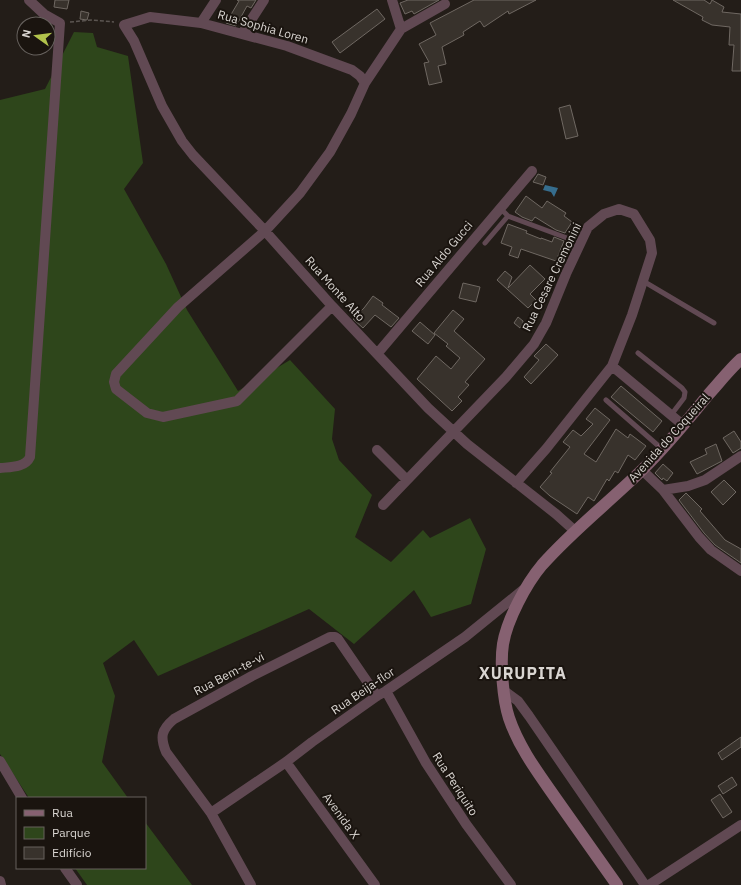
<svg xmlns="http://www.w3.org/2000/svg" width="741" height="885" viewBox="0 0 741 885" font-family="'IBM Plex Sans',sans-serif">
  <rect width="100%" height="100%" fill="#231d18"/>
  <path fill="#2e461b" d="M74,32L93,33L97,47L128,56L143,163L124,189L166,264L187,310L238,391L290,360L335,409L332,439L339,460L372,495L355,537L391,562L423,530L430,538L470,518L486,549L471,604L431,617L414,590L354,644L309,609L158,676L134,640L103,663L115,696L102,762L128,798H29L0,754V100L45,89Z
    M145,822L192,885H87L75,868H145Z"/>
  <path fill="#366d8d" d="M545,185L558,188L554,197L551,192L543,190Z"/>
  <path fill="#38322c" stroke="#6f6862" d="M55,0H69L67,9L54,7Z
    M237,0H256L251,8L247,6L236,26L226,23L239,1Z
    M408,0H439L414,14L412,11L405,14L400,3Z
    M474,0H536L509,14L508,11L484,27L480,21L463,32L464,35L442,47L446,64L438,66L442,82L429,85L424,63L429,62L419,44L436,35L430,23Z
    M673,0H704L710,4L712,0L724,7L722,12L741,14V71H732L734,45H729L730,27L712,25L702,20L703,17Z
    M377,9L385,19L340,53L332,42Z
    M81,11L89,13L87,20L80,19Z
    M570,105L578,136L566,139L559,108Z
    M538,174L546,177L543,185L533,182Z
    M526,196L542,208L547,201L566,213L564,216L572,222L565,233L556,230L535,217L532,221L522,217L515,212Z
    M508,224L527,231L526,233L541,239V238L552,242L554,237L564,241L556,261L521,249L518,258L509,255L512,247L501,243Z
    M530,265L545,279L530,294L536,300L528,308L497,280L505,271L512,277L508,288Z
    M463,283L480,287L476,302L459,298Z
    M373,296L383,303L382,305L399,318L391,327L375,315L363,328L353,319L364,308Z
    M453,310L464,319L454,331L485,359L465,382L469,385L458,397L462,401L452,411L417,379L436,356L451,369L460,358L446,346L448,344L434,333Z
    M518,317L523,321V324L520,328L514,323Z
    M420,322L435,335L428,344L412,331Z
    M546,344L558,355L531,384L524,377L539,360L534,356Z
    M621,386L662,421L653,432L611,397Z
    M595,408L610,420L584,454L596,462L616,429L628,438L630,434L646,446L635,460L628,455L618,473L615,471L609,481L607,479L594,501L588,497L577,514L550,496L540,487L552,473L550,472L570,447L563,442L573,430L581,436L593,424L586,419Z
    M734,431L741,442V448L733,453L723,438Z
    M716,444L722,461L697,474L690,462L707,454L705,449Z
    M663,464L673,473L667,481L663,478L662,480L655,473Z
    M724,480L736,492L723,505L711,492Z
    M686,493L702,509L700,511L725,540L741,549V563L715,545L704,533L679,500Z
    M741,737V747L722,760L718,753Z
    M732,777L737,785L723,794L718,786Z
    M720,794L732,812L723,818L711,800Z"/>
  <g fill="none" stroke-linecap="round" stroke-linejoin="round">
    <path stroke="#5b5551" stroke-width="1.5" stroke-dasharray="4 2" stroke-linecap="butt" d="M70,22L92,20L114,22"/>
    <path stroke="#614953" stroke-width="5" d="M500,208L508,216L567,238
      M485,243L508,216
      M643,281L714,323
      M638,353L682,388L685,392L684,398L671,415
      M606,400L662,449"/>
    <path stroke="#614953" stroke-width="10" d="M201,23L216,0
      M401,29L445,4
      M242,34L264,0
      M365,83L360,76L352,70L287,46L201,23L150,17L124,25L134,41L162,106L182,141L193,155L265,231L332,306L428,408L467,444L556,514L575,531
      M332,306L237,401L163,417L147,413L116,389L114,382L116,374L178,307L265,231L300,193L330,152L351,114L365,83L401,29L392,0
      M377,354L532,171
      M612,366L683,425
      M377,450L407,480
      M0,468C10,467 25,468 30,457L60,23L44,14L29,0
      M642,470L663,490L688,486L705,480L741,456
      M663,490L699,537L711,550L741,571
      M383,505L506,377L534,344L546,323L566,274L588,227L604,214L619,209L634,214L650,240L652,253L632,315L612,366L546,449L516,483
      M503,690L518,701L529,716L645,885
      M386,691L426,763L466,824L511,885
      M0,761L22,798
      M286,762L375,885
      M211,813L286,762L312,742L377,696L386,691L465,637L523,590
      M65,868L77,885
      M0,881L1,885
      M251,885L211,813L166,752C160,737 161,730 174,719L252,676L330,637H335L338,639L377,696
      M649,885L741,825"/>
    <path stroke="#866171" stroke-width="12" d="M617,885C597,857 577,828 557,800C539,774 519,748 509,718C503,700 500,663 503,644C507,620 526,584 542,565C572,531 608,503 641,471C665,448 687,421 708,395C719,383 729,370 741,359"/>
  </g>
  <g text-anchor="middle" stroke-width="4" stroke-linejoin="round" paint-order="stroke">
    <g font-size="12" fill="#d9d5d1" stroke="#1a140f">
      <text transform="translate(263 27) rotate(16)" y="4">Rua Sophia Loren</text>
      <text transform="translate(444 254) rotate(-50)" y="4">Rua Aldo Gucci</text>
      <text transform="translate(552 277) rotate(-64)" y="4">Rua Cesare Cremonini</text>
      <text transform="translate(335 289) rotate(48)" y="4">Rua Monte Alto</text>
      <text transform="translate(669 438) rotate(-48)" y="4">Avenida do Coqueiral</text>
      <text transform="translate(229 674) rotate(-28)" y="4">Rua Bem-te-vi</text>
      <text transform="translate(363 691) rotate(-34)" y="4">Rua Beija-flor</text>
      <text transform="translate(455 784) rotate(57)" y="4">Rua Periquito</text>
      <text transform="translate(341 816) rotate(54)" y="4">Avenida X</text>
    </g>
    <g font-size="16" font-weight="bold" letter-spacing="1" fill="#d9d5d1" stroke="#1a140f">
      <text x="523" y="679">XURUPITA</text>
    </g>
  </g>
  <rect x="16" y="797" width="130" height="72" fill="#1a140f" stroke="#66615d"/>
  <rect x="24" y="810" width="20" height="6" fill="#866171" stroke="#66615d"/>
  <text x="52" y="817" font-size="12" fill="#d9d5d1">Rua</text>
  <rect x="24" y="827" width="20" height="12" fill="#2e461b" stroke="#66615d"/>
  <text x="52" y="837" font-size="12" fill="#d9d5d1">Parque</text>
  <rect x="24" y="847" width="20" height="12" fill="#38322c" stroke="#66615d"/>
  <text x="52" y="857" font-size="12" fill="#d9d5d1">Edifício</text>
  <g transform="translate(36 36) rotate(284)"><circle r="19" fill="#1a140f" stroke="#66615d"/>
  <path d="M0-3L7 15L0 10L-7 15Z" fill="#b2c34c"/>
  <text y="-6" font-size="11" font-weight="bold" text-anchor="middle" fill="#d9d5d1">N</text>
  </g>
</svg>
